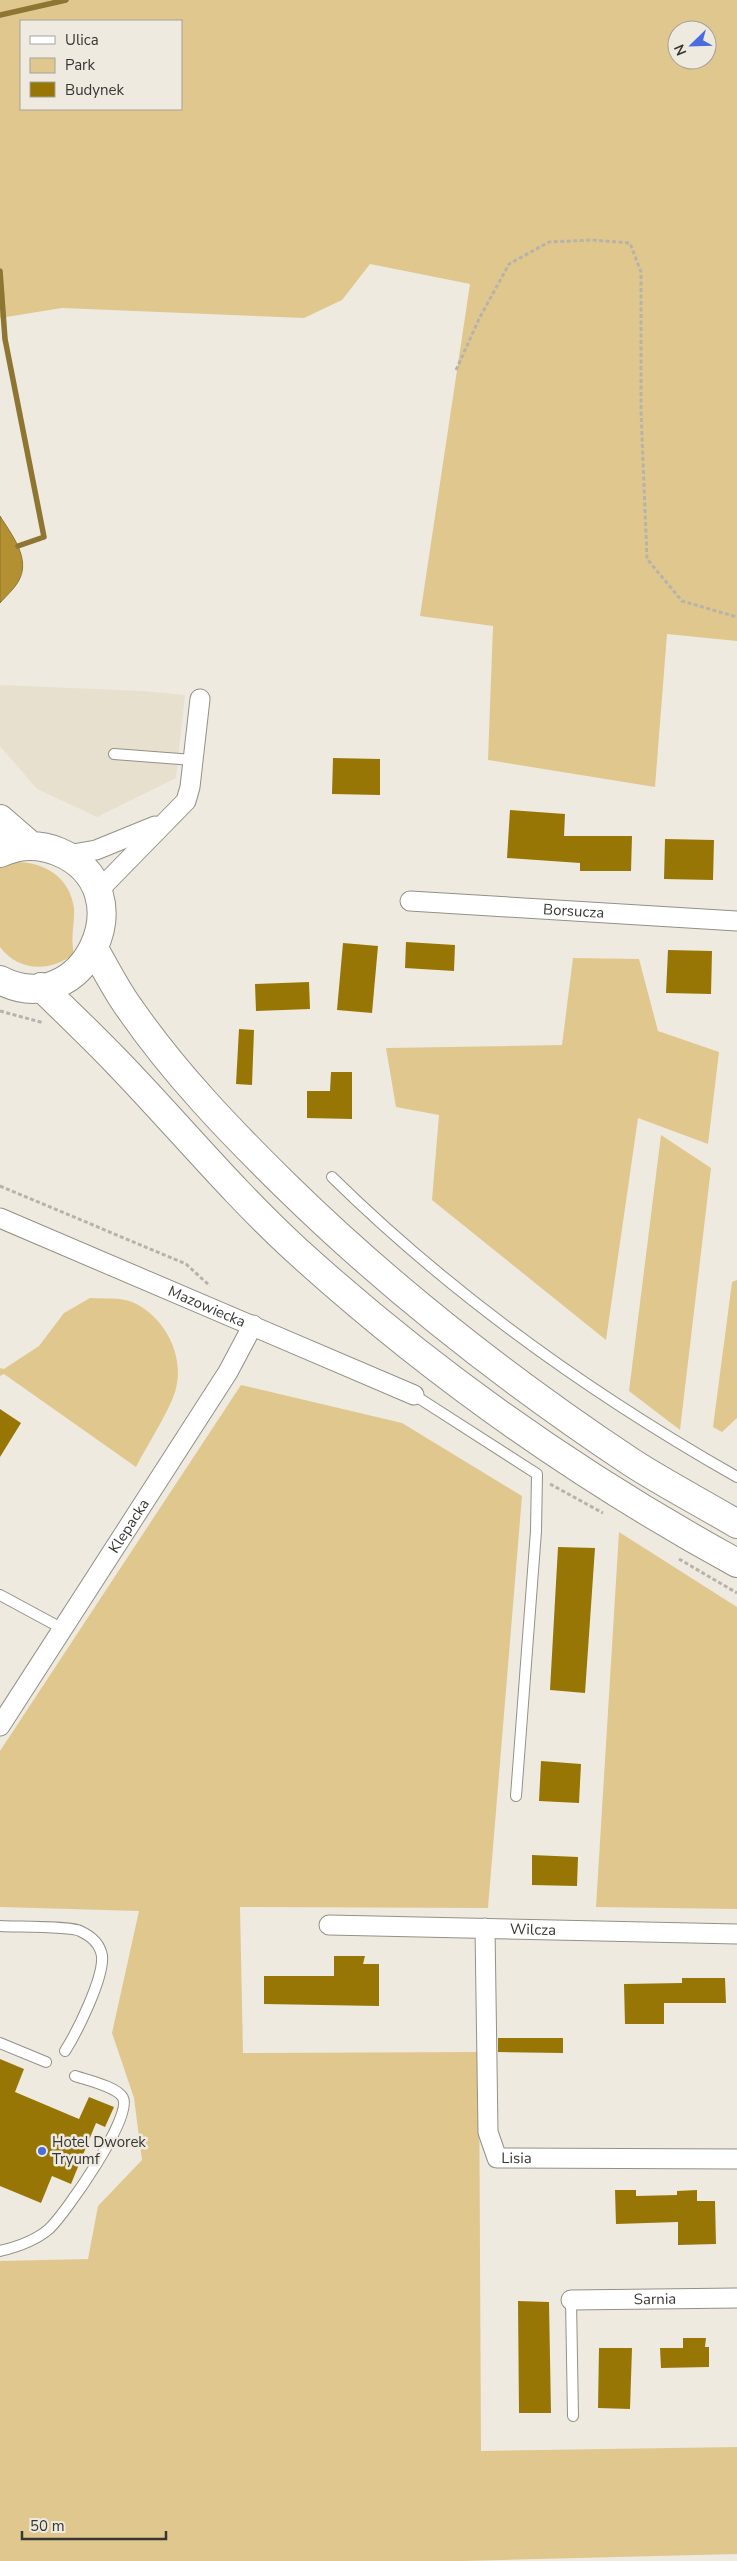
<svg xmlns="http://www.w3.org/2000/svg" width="737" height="2561" viewBox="0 0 737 2561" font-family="'Nunito Sans',sans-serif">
  <rect width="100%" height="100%" fill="#efeae0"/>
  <path fill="#e8e0cf" d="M0,685L144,691L185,695L176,778L97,817L37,789L0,746Z"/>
  <path fill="#e0c78d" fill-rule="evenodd" d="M0,0H737V641L667,634L655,787L488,760L493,626L420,616L470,284L370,264L342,300L304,318L62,308L0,318ZM21,21H181V109H21ZM677,30H707V60H677Z
    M17,862C45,862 70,878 74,908C75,924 70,936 74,954C50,972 19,972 0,947V867Z
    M573,958L639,959L658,1031L719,1052L708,1144L638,1118L606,1340L432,1200L439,1115L396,1107L386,1048L562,1045Z
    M661,1135L711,1168L680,1430L629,1391Z
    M737,1280V1418L722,1432L713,1427L732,1282Z
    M90,1298C102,1299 121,1297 132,1302C165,1316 186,1357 175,1392C168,1413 147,1446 136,1467L4,1374L0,1376V1368L4,1369L39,1346L64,1313Z
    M241,1385L402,1423L522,1496L488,1908L240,1907L243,2053L479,2052L481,2451L737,2447V2554L463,2561H0V2261L88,2259L98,2206L142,2160L134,2098L112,2033L139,1911L0,1907V1751Z
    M619,1532L737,1607V1909L596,1907Z"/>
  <path fill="#b39031" stroke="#8e7531" d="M0,516C11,534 32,559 18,582C14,589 6,596 0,603Z"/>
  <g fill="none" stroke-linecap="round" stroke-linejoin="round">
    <path stroke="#8e7531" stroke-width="5.5" d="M0,15L66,0
      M0,271L5,339L44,537L18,546"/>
  </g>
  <path fill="#987605" d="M333,758L380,759V795L332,794Z
    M510,810L565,814L564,836H632L631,871H580V863L507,858Z
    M665,839L714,840L713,880L664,879Z
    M406,942L455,945L454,971L405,968Z
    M343,943L378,946L372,1013L337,1010Z
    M668,950L712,951L711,994L666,993Z
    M309,982L310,1009L256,1011L255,984Z
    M239,1029L254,1030L252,1085L236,1084Z
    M331,1072H352V1119L307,1118V1091H330Z
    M0,1409L21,1423L0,1457Z
    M558,1547L595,1548L585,1693L550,1690Z
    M541,1761L581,1764L579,1803L539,1801Z
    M532,1855L578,1857L577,1886L532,1885Z
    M334,1956H365L363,1964H379V2006L264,2004V1976H334Z
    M682,1978H725L726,2003H664V2024H625L624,1984L682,1983Z
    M498,2038H563V2053L498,2052Z
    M0,2059L24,2069L15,2092L79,2119L89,2097L114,2107L105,2127L96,2123L71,2184L52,2176L41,2203L0,2186Z
    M615,2190H636V2196L677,2195V2191L697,2190V2201H715L716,2244L678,2245V2222L616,2224Z
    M518,2301L549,2302L551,2413H519Z
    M683,2338H706L705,2347H709V2367L661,2368L660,2348H683Z
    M599,2348H632L630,2409L598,2408Z"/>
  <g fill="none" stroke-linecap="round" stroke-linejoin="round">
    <defs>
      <path id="service" d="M114,754L193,760
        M332,1177C452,1295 591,1394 737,1477
        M414,1395L537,1474L536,1531L516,1796
        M0,1595L63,1629
        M0,1926C15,1927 70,1926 80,1931C91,1936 100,1943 102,1956C104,1978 77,2032 65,2051
        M0,2043L46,2062
        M0,2251C17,2247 35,2241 49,2229C65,2214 133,2117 123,2098C118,2087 87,2080 75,2076
        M571,2300L573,2416"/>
      <g id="minor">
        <path d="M67,855L96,850L155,826"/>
        <path d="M98,891L186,801L190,787L200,699"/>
        <path id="s1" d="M410,901L737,921"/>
        <path id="s2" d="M0,1218L414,1395"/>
        <path id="s3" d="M0,1726L228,1372L253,1325"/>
        <path id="s4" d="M329,1925L737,1934"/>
        <path id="s5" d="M485,1928L488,2132L497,2158L737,2159"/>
        <path id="s6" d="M571,2300L737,2298"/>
      </g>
      <path id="secondary" d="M0,819L30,845
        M0,853C19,844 40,844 59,852C147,889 84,1024 0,980
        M94,949C106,969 116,990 130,1009C175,1074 230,1131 286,1186C392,1290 508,1380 631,1462C665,1484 702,1503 737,1524
        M41,987C66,1011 91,1035 116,1061C176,1123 231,1190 295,1249C429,1371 578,1476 737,1563"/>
    </defs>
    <use href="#service" stroke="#939086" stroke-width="12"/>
    <use href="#minor" stroke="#939086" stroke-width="21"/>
    <use href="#secondary" stroke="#939086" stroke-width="30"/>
    <path stroke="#b7b3ab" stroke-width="3" stroke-dasharray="4 2.5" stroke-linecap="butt" d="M456,370L480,317L509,264L549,242L592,240L630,243L641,272V411L647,559L682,601L737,617
      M0,1011L44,1023
      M0,1186L186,1264L210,1286
      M550,1484L603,1513
      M679,1559L737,1593"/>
    <use href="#service" stroke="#fff" stroke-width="10"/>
    <use href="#minor" stroke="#fff" stroke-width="19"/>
    <use href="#secondary" stroke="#fff" stroke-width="28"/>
  </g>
  <circle fill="#496cdf" stroke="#efeae0" stroke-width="2" cx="42" cy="2151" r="5"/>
  <g text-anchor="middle" stroke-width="5" stroke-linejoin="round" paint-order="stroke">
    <g font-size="15" fill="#373632" stroke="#efeae0">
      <text dy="5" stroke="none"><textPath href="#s1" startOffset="164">Borsucza</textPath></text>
      <text dy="5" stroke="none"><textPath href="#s2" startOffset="225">Mazowiecka</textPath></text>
      <text dy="5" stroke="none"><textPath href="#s3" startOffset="238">Klepacka</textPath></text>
      <text dy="5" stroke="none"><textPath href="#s4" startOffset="204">Wilcza</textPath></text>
      <text dy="5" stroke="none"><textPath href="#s5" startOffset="251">Lisia</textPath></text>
      <text dy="5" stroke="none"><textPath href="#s6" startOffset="84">Sarnia</textPath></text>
    </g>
    <g font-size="15" fill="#373632" stroke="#efeae0" text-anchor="start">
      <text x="52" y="2147">Hotel Dworek<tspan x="52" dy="17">Tryumf</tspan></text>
    </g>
  </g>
  <rect x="20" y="20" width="162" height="90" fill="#efeae0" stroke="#a5a29a"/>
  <rect x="30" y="36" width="25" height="8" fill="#ffffff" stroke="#a5a29a"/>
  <text x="65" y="45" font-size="15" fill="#373632">Ulica</text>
  <rect x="30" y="58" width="25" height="15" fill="#e0c78d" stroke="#a5a29a"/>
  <text x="65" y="70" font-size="15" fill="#373632">Park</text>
  <rect x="30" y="82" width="25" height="15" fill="#987605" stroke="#a5a29a"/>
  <text x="65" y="95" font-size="15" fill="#373632">Budynek</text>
  <g transform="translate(692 45) rotate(247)"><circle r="24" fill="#efeae0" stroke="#a5a29a"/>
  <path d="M0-4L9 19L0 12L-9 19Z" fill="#496cdf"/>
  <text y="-8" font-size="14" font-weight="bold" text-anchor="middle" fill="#373632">N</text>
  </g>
  <path d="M22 2531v8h144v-8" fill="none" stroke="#373632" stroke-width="2.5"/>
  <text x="30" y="2531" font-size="15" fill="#373632" stroke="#efeae0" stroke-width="4" paint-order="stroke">50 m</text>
</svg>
